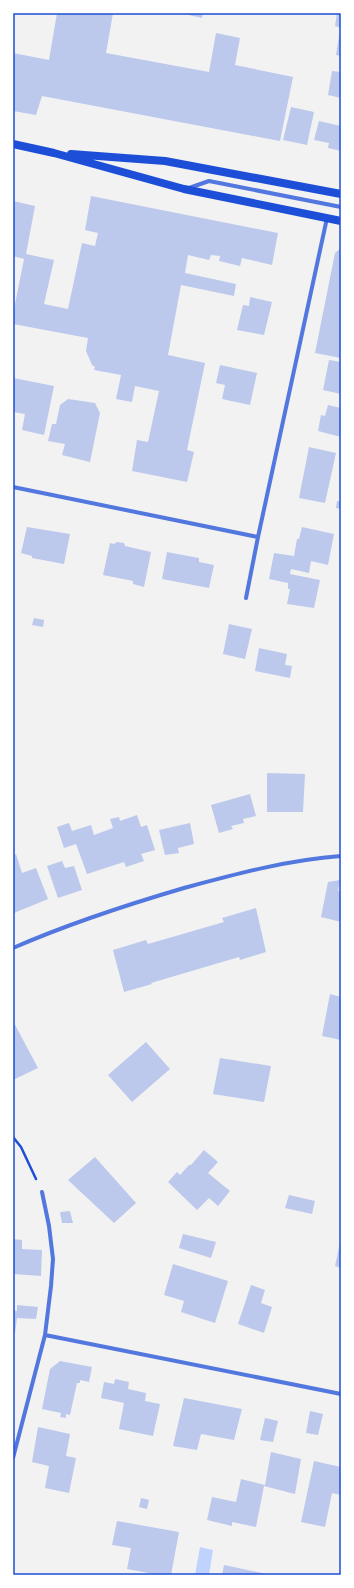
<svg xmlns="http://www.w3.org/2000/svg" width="354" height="1588" viewBox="0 0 354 1588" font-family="'Libre Baskerville',serif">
  <rect width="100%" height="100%" fill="#f2f2f2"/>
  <path fill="#bfd3fe" d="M200,1547L213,1550L209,1575H195Z"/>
  <path fill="#bdc9ec" d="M57,13H113L106,53L209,72L216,33L240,38L235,65L293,77L280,141L42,96L36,115L13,111V53L49,60Z
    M180,13H203L202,18Z
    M337,13H341V28L335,26Z
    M340,30H341V56L336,55Z
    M332,71L341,72V98L328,95Z
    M291,107L314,112L307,145L283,140Z
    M319,121L341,126V151L328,148L329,143L314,140Z
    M91,196L278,233L272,265L242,258L240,266L219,261L220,256L211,255L209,260L188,255L185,273L236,284L234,296L181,285L168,355L205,363L187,450L194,452L187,482L132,471L137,440L148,442L159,391L135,386L132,402L116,399L121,375L94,370L95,367L92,365L86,351L88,338L13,324V314L24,259L13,256V201L35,206L26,254L54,260L44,304L68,309L82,243L95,246L98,233L85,230Z
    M341,248V358L315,353L335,253Z
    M250,297L272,302L264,335L237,330L243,305L249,306Z
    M329,360L341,362V394L323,390Z
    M220,365L257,373L250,405L222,399L225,385L216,383Z
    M13,378L54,386L44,435L22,430L25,414L13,412Z
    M68,399L95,403L100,413L90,462L62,455L65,444L48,441L52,424H56L60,405Z
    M328,405L341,408V437L318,431L321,415L325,416Z
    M309,447L336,453L325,503L299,498Z
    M337,501H341V509L336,508Z
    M27,527L70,534L64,564L32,558V556L21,553Z
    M302,527L334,534L328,565L311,561L309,573L291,569L290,574L320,580L314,608L287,604L290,589H288V583L269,579L274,553L294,556L297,539H299Z
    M117,542L124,543L125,546L151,552L144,587L133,584V581L103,575L110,543L114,544Z
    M167,552L199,558V562L214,565L209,588L162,579Z
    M34,618L44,620L43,627L32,625Z
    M229,624L252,629L245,659L223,654Z
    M259,648L287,654L285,665L292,666L290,678L255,671Z
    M267,773L305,774L303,812H267Z
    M250,794L256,816L243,819L244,823L231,826L233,829L219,833L211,805Z
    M137,815L141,827L147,825L155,850L141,854L144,861L126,867L124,862L87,874L76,844L64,848L57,827L69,823L72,831L91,825L94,835L113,828L110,819L119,817L120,821Z
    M190,823L194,844L178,848L179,853L165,855L159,830Z
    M16,854L22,873L36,868L48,899L14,913L13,915V855Z
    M62,861L65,868L74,866L82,890L58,898L47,866Z
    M340,880L338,891H341V922L321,917L328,882Z
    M256,908L266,952L240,960L239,957L151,983L152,984L124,992L113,950L146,940L148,944L224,922L222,918Z
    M330,994L341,997V1040L322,1036Z
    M13,1021L38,1068L13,1080Z
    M146,1042L170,1069L132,1102L108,1075Z
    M220,1058L271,1066L264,1102L213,1094Z
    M204,1150L218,1162L208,1173L230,1191L218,1206L209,1198L197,1210L168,1182L177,1172L180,1175L189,1165H191Z
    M95,1157L136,1203L114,1223L68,1180Z
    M289,1195L315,1201L312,1214L285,1208Z
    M70,1211L73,1223H62L60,1212Z
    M183,1234L216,1242L211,1258L179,1248Z
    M13,1239L22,1240V1249L42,1250L41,1276L13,1274Z
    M340,1243L341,1244V1268L335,1266Z
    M173,1264L228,1281L215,1323L181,1312L184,1301L164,1295Z
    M251,1285L265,1290L261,1303L272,1307L264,1333L238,1324Z
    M17,1305L38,1307L36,1319L17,1318L15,1333H13V1310L17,1311Z
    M60,1361L92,1367L89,1382L80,1380V1383H77L70,1415L66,1414V1418L60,1417L61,1413L42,1409L50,1369Z
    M115,1379L129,1382L128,1389L146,1393L145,1401L160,1404L153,1436L119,1429L124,1403L101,1398L104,1382L114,1384Z
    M184,1398L242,1409L234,1440L201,1434L197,1450L173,1446Z
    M310,1411L323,1414L318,1435L306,1433Z
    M265,1418L278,1421L273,1442L260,1440Z
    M38,1427L70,1434L66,1456L76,1458L69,1493L45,1488L49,1466L32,1462Z
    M271,1452L301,1459L295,1494L264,1486L256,1527L232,1522V1526L207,1520L212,1497L236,1502L241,1479L265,1485Z
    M314,1461L341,1467V1495L332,1493L325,1527L301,1522Z
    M141,1498L149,1500L147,1509L139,1507Z
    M117,1521L179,1532L171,1575H159L127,1569L131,1548L112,1545Z
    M224,1565L267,1574L266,1575H222Z"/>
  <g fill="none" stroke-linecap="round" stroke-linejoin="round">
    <path stroke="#1d4ed8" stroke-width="2.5" d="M13,1137L21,1147L36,1179"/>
    <path stroke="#5277de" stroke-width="4" d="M189,188L209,181L341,207
      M13,487L258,537
      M246,598L258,537L327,218
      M13,948C68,924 126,905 184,888C236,874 287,860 341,856
      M45,1335L341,1394
      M13,1458L45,1335L51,1286L53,1259L49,1226L42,1192"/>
    <path stroke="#1d4ed8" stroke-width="8" d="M13,144L54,153L184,189L341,221
      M71,154L165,161L341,194"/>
  </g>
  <rect width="354" height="1588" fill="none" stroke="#ffffff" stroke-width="28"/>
  <rect x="14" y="14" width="326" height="1560" fill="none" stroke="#1d4ed8" stroke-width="1.5"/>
</svg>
